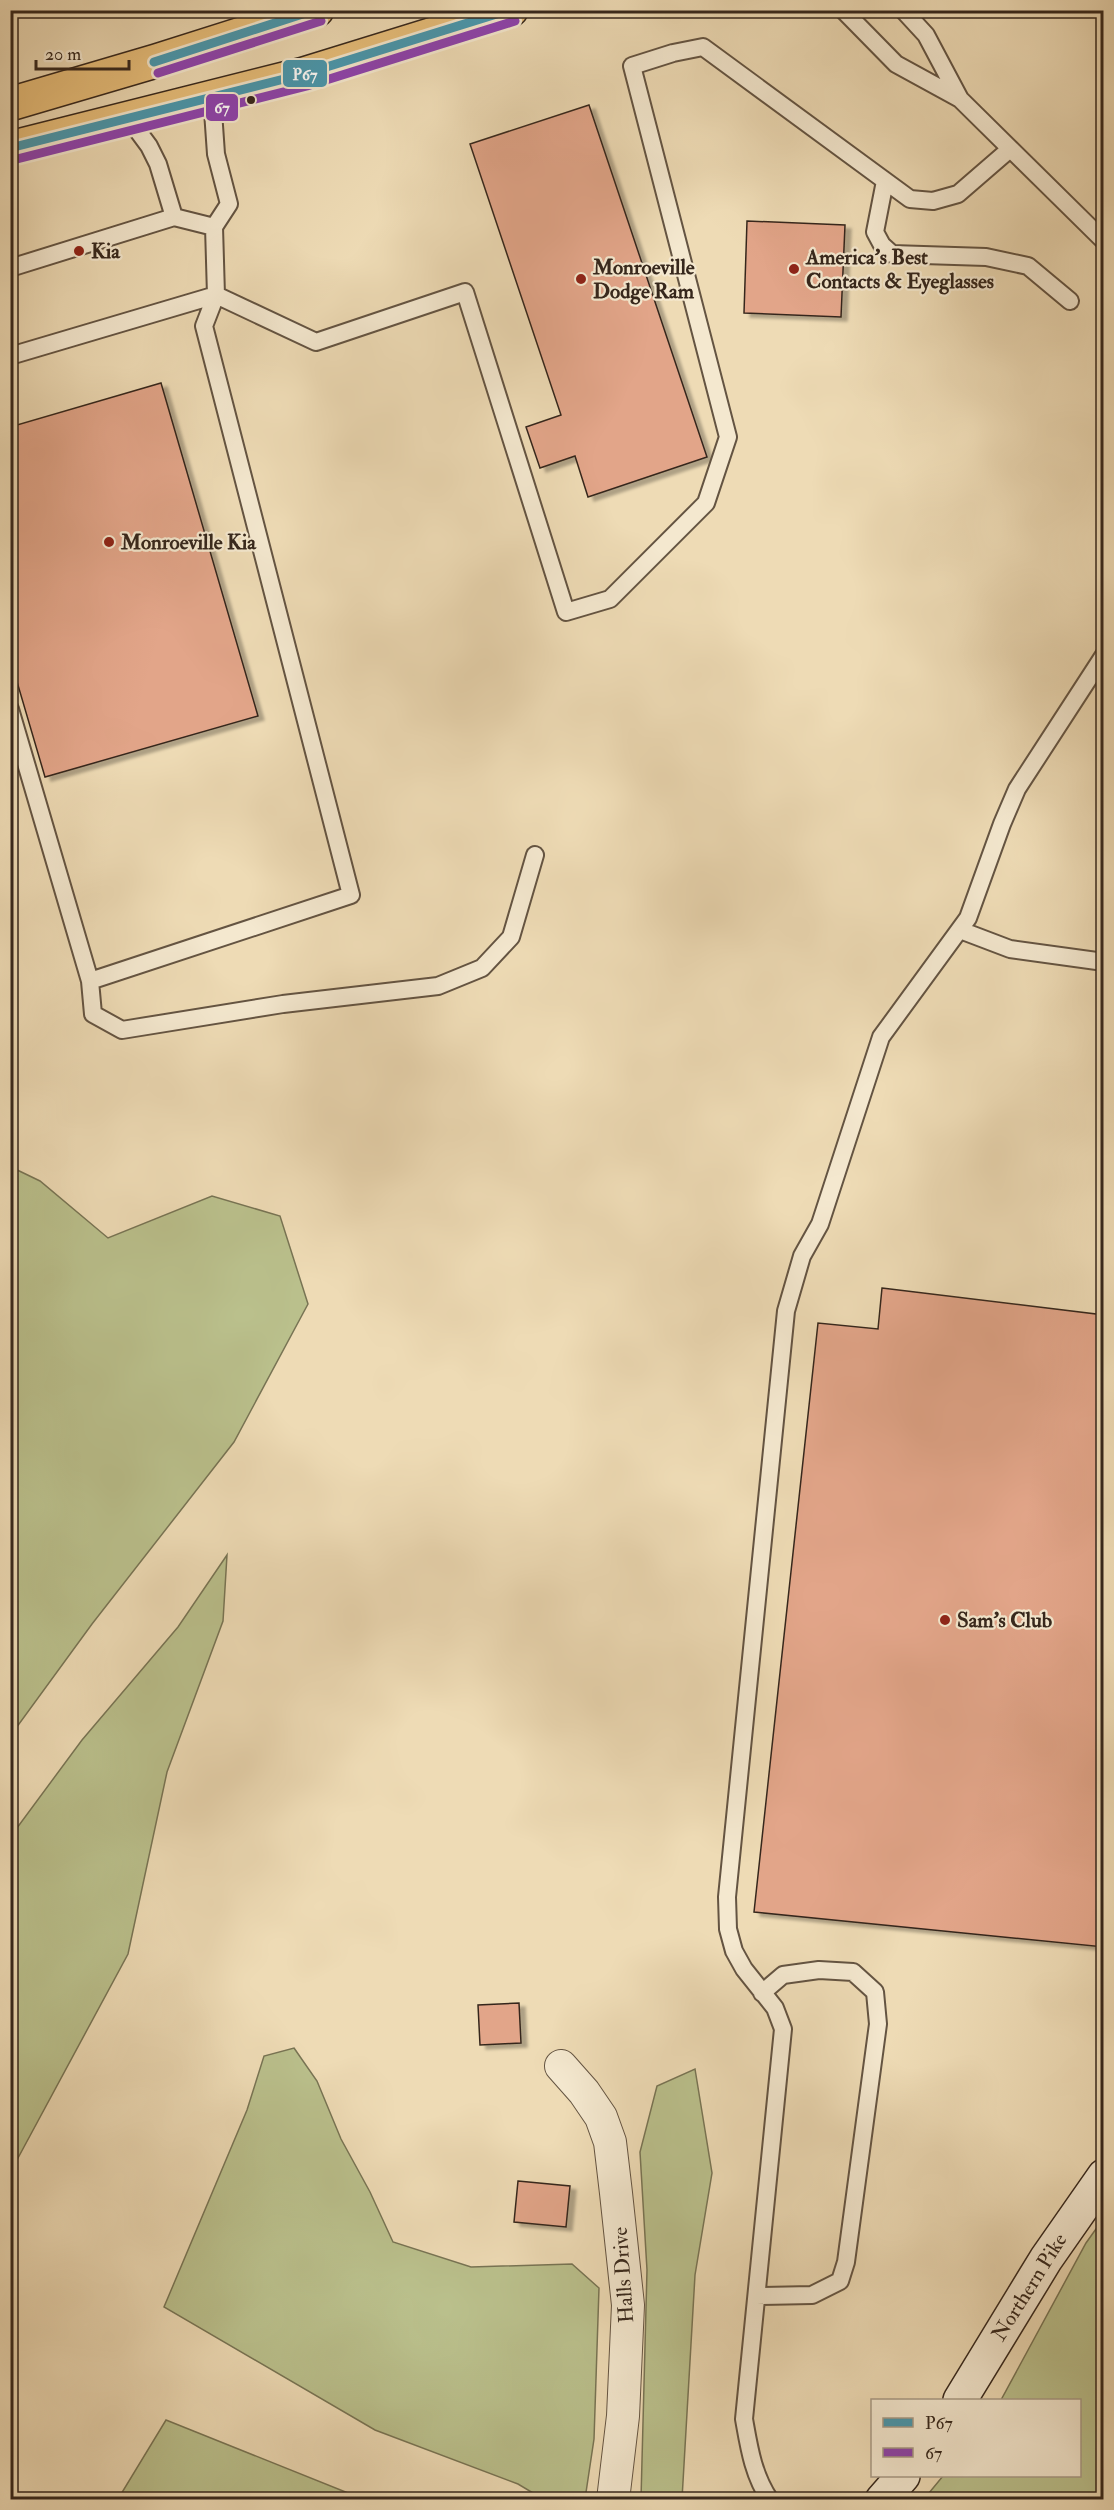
<svg xmlns="http://www.w3.org/2000/svg" width="1114" height="2510" viewBox="0 0 1114 2510" font-family="'IM FELL Double Pica',serif">
  <defs>
    <filter id="shadow"><feDropShadow dx="6" dy="4" stdDeviation="1.5" flood-color="#0004"/></filter>
  </defs>
  <rect width="100%" height="100%" fill="#eedbb5"/>
  <filter id="stains"><feTurbulence type="fractalNoise" baseFrequency=".00333" numOctaves="4"/><feColorMatrix values="0 0 0 0 .2 0 0 0 0 .09 0 0 0 0 .02 0 0 0 .5 -.17"/></filter>
  <radialGradient id="worn" r=".72"><stop offset=".6" stop-color="#630" stop-opacity="0"/><stop offset="1" stop-color="#630" stop-opacity=".3"/></radialGradient>
  <path fill="#bac08c" stroke="#787454" stroke-width="1.5" d="M11,1167L40,1181L108,1238L212,1196L280,1216L308,1304L234,1442L92,1624L11,1735Z
    M227,1555L223,1621L167,1772L128,1954L11,2171V1836L82,1740L178,1627Z
    M294,2048L317,2081L341,2139L370,2192L393,2242L471,2267L572,2264L599,2288L594,2439L585,2499H543L518,2484L375,2430L164,2307L247,2110L264,2056Z
    M695,2069L712,2173L695,2275L682,2499H641L647,2270L640,2152L657,2086Z
    M1103,2219V2499H924L943,2476H1080V2400H1001L1086,2243Z
    M166,2420L363,2499H118Z"/>
  <path fill="#e2a589" stroke="#36271c" stroke-width="1.5" filter="url(#shadow)" d="M589,105L707,457L588,497L575,456L540,468L526,427L561,415L470,144Z
    M747,221L845,225L841,317L744,313Z
    M161,383L258,716L45,777L10,658V427Z
    M882,1288L1104,1315V1947L754,1912L818,1323L878,1329Z
    M519,2003L521,2043L480,2045L478,2005Z
    M518,2181L570,2186L566,2227L514,2222Z"/>
  <g fill="none" stroke-linecap="round" stroke-linejoin="round">
    <defs>
      <path id="lane" d="M843,10L896,64L960,99L1104,241
        M903,10L926,35L960,99
        M212,97L216,154L229,204L214,227L216,295L204,326L351,895L90,981L93,1014L122,1030L283,1004L438,986L482,968L511,937L535,855
        M129,119L149,146L158,164L174,217L214,227
        M885,181L875,232L882,245L892,254L986,257L1028,266L1070,301
        M10,268L174,217
        M10,356L216,295L316,342L465,292L566,612L610,599L706,503L728,437L632,66L673,53L703,47L910,199L933,201L958,194L1010,149
        M10,709L90,981
        M960,930L1010,949L1104,962
        M757,2296L812,2295L840,2281L846,2262L878,2024L875,1992L853,1972L819,1970L783,1975L762,1993
        M770,2500C753,2475 749,2447 744,2419L783,2029L775,2008L744,1969L734,1951L728,1929L727,1897L786,1311L802,1256L820,1224L881,1037L968,918L1002,824L1017,789L1104,655"/>
      <path id="street" d="M561,2066L584,2092L601,2117L610,2142L616,2193L628,2305L623,2416L613,2500"/>
      <path id="secondary" d="M960,2400L1046,2259L1104,2176
        M882,2500L903,2476"/>
      <path id="highway" d="M10,104L156,61L317,10
        M10,148L304,74L511,10"/>
    </defs>
    <use href="#lane" stroke="#645442" stroke-width="20"/>
    <use href="#street" stroke="#645442" stroke-width="34"/>
    <use href="#secondary" stroke="#36271c" stroke-width="36"/>
    <use href="#highway" stroke="#36271c" stroke-width="36"/>
    <use href="#lane" stroke="#f4e8cf" stroke-width="16"/>
    <use href="#street" stroke="#f4e8cf" stroke-width="32"/>
    <use href="#secondary" stroke="#f4e8cf" stroke-width="33"/>
    <use href="#highway" stroke="#e7be7a" stroke-width="33"/>
    <defs>
      <path id="bus-1" d="M154,62L315,10
        M10,148L304,74L509,10"/>
      <path id="bus-2" d="M158,73L321,21
        M13,160L307,86L515,21"/>
    </defs>
    <use href="#bus-1" stroke="#f4e8cf" stroke-width="14"/>
    <use href="#bus-2" stroke="#f4e8cf" stroke-width="14"/>
    <use href="#bus-1" stroke="#4998ae" stroke-width="9"/>
    <use href="#bus-2" stroke="#8e44ad" stroke-width="9"/>
  </g>
  <circle fill="#36271c" stroke="#f4e8cf" stroke-width="2" cx="251" cy="100" r="5"/>
  <g fill="#8f2418" stroke="#f4e8cf" stroke-width="2">
    <circle cx="79" cy="251" r="6"/>
    <circle cx="794" cy="269" r="6"/>
    <circle cx="581" cy="279" r="6"/>
    <circle cx="109" cy="542" r="6"/>
    <circle cx="945" cy="1620" r="6"/>
  </g>
  <g text-anchor="middle" stroke-width="4.5" stroke-linejoin="round" paint-order="stroke">
    <g font-size="21" font-weight="bold" fill="#36271c" stroke="#f4e8cf" text-anchor="start">
      <text x="91" y="258">Kia</text>
      <text x="806" y="264">America's Best<tspan x="806" dy="24">Contacts &amp; Eyeglasses</tspan></text>
      <text x="593" y="274">Monroeville<tspan x="593" dy="24">Dodge Ram</tspan></text>
      <text x="121" y="549">Monroeville Kia</text>
      <text x="957" y="1627">Sam's Club</text>
    </g>
    <g font-size="21" fill="#36271c" stroke="#f4e8cf">
      <text transform="translate(623 2275) rotate(-94)" y="7">Halls Drive</text>
      <text transform="translate(1029 2287) rotate(-58)" y="7">Northern Pike</text>
    </g>
  </g>
  <g stroke="#f4e8cf" stroke-width="2">
    <rect x="282" y="59" width="46" height="29" rx="6" fill="#4998ae"/>
    <rect x="205" y="93" width="34" height="29" rx="6" fill="#8e44ad"/>
  </g>
  <g font-size="16" text-anchor="middle" font-weight="bold" fill="#fff">
    <text x="305" y="80">P67</text>
    <text x="222" y="113">67</text>
  </g>
  <rect width="1114" height="2510" fill="none" stroke="#eedbb5" stroke-width="36"/>
  <rect x="12" y="12" width="1090" height="2486" fill="none" stroke="#36271c" stroke-width="3"/>
  <rect x="18" y="18" width="1078" height="2474" fill="none" stroke="#36271c" stroke-width="1.5"/>
  <rect x="871" y="2399" width="210" height="78" fill="#f4e8cf" stroke="#a89b87" stroke-width="1.5"/>
  <rect x="883" y="2418" width="30" height="9" fill="#4998ae" stroke="#a89b87" stroke-width="1.5"/>
  <text x="925" y="2429" font-size="18" fill="#36271c">P67</text>
  <rect x="883" y="2448" width="30" height="9" fill="#8e44ad" stroke="#a89b87" stroke-width="1.5"/>
  <text x="925" y="2459" font-size="18" fill="#36271c">67</text>
  <path d="M36 60v9h93v-9" fill="none" stroke="#36271c" stroke-width="3"/>
  <text x="45" y="60" font-size="18" fill="#36271c" stroke="#f4e8cf" stroke-width="4.5" paint-order="stroke">20 m</text>
  <rect width="100%" height="100%" filter="url(#stains)"/>
  <rect width="100%" height="100%" fill="url(#worn)"/>
</svg>
